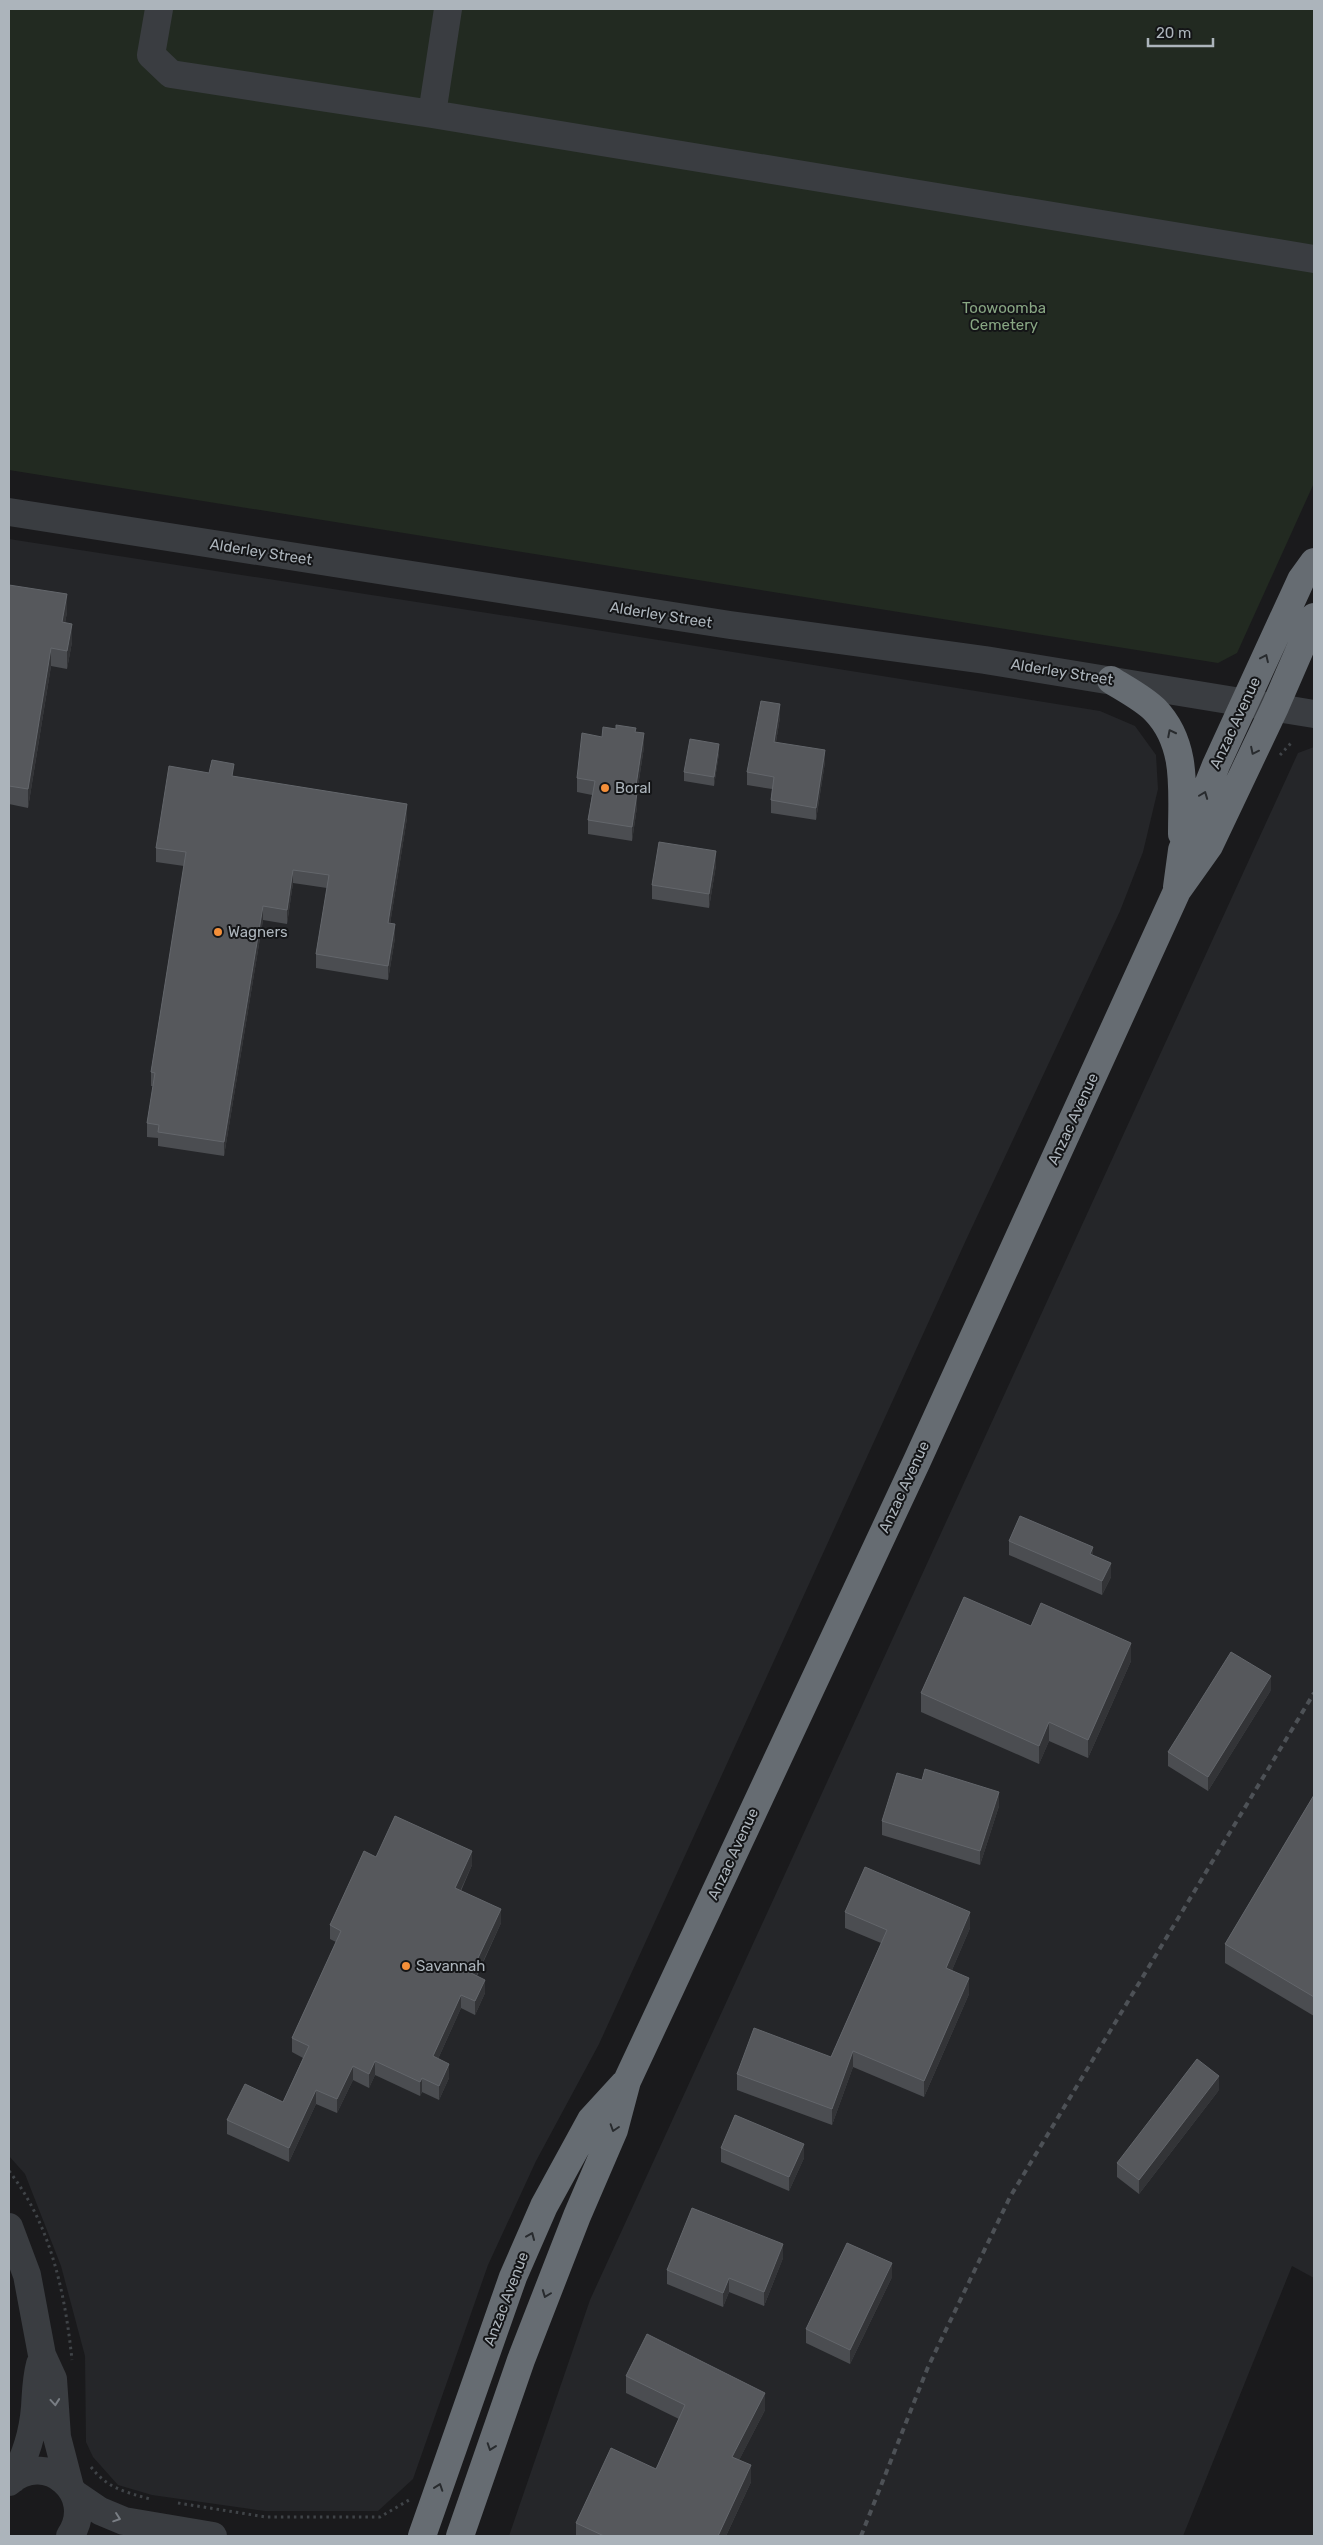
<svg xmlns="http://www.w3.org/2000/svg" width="1323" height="2545" viewBox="0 0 1323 2545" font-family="Rubik,sans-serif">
  <rect width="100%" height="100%" fill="#1a1a1c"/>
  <path fill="#252629" d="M9,539L559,624L1100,711L1135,726L1156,755L1158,789L1143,852L1120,911L966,1240L599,2044L536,2161L488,2265L413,2479L378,2511H265L152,2495L118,2485L93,2457L86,2442L85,2356L61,2266L25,2174L9,2156Z
    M1314,747V2278L1292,2266L1183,2536H509L590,2300L1298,753Z"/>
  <path fill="#222a21" d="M9,9H1314V483L1237,653L1218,663L9,470Z"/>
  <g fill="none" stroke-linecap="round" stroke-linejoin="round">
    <path stroke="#404448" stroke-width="3" stroke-dasharray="2.5 4" stroke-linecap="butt" d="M1280,755L1292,742
      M9,2171C51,2225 65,2293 72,2360
      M91,2467C107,2488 125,2492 150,2499
      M178,2503L266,2517H380L409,2500"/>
    <path stroke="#3a3d41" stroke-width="28" d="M159,9L151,55L171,74L432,114L1314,259
      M432,114L448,9
      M9,512L730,625L985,660L1314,714
      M9,2227L27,2275L42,2355L53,2379L57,2437L70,2487
      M13,2479C26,2456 33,2433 35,2407C36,2392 36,2379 40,2364
      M9,2482C46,2449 98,2494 70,2536
      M75,2494L100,2511L124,2521L213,2536"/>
    <path stroke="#666c72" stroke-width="28" d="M1111,680C1125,689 1143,698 1155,710C1188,744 1182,790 1182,834
      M1177,887L1182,850L1216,765L1301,580L1314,562
      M422,2536L513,2277L544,2206L591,2120L624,2084
      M460,2536L521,2360L577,2216L614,2130L627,2081L917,1461L1177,891L1209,846L1275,707L1314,617"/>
    <path stroke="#4d5156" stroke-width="4" stroke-dasharray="6 5" stroke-linecap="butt" d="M861,2536L928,2367L1010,2197L1314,1693"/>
  </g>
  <path fill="#4b4d51" d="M9,585L67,612L65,623L72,642L67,669L51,666L28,808L9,804Z
    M780,717L776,742L825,762L816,820L771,813V800L772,789L747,785V772Z
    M636,732L644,747L637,793V807L632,841L588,834V820L592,795L577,792V778Z
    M719,753L714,786L684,781V772Z
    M234,776L407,818L390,924L395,938L388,980L316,968V954L327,888L293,883L287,924L263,920L224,1156L158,1146V1138L147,1137V1123L153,1086H151V1072L184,866L156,862V848Z
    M716,865L709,908L652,899V885Z
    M1009,1541L1111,1577L1102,1595L1009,1555Z
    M1031,1626L1131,1661L1088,1758L1049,1741L1039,1764L921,1712V1693Z
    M1271,1690L1208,1791L1168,1766V1752Z
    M1314,1795V2016L1225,1963V1944Z
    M999,1806L980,1865L882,1835V1821Z
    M376,1857L472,1865L461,1891L501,1923L477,1976L485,1993L475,2015L461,2008L438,2059L449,2078L439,2100L422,2092L420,2096L375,2075L369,2088L353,2080L337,2113L316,2104L289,2162L227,2134V2120L283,2102L303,2058L292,2052V2038L336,1942L330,1939V1925Z
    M845,1912L970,1928L952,1970L969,1994L924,2097L853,2067L832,2125L737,2090V2074L831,2057L881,1943L845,1928Z
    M1219,2090L1139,2194L1117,2177V2163Z
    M721,2148L804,2158L789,2191L721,2162Z
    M783,2258L764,2306L729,2292L723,2307L667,2284V2270Z
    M892,2277L850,2364L806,2343V2329Z
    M626,2376L765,2410L739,2460L751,2482L726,2536H576V2523L656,2469L679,2419L626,2393Z"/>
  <path fill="#333437" d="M67,594V612L62,641V622Z
    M72,624V642L67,669V651Z
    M51,648V666L28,808V789Z
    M780,704V717L774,754V742Z
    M644,733V747L635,806V792Z
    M719,744V753L714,786V777Z
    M825,750V762L816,820V808Z
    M637,793V807L632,841V827Z
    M407,804V818L388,937V923Z
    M716,851V865L709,908V894Z
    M293,870V883L287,924V910Z
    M263,906V920L224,1156V1142Z
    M395,924V938L388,980V966Z
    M1093,1547V1561L1090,1554Z
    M1111,1563V1577L1102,1595V1581Z
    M1131,1643V1661L1088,1758V1740Z
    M1271,1676V1690L1208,1791V1777Z
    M1049,1722V1741L1039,1764V1746Z
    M999,1792V1806L980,1865V1851Z
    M472,1851V1865L455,1902V1888Z
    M501,1909V1923L471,1987V1973Z
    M970,1912V1928L946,1984V1968Z
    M969,1978V1994L924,2097V2081Z
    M485,1980V1993L475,2015V2001Z
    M461,1995V2008L433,2070V2056Z
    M853,2051V2067L832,2125V2109Z
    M375,2061V2075L369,2088V2074Z
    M449,2064V2078L439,2100V2086Z
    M353,2066V2080L337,2113V2099Z
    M1219,2076V2090L1139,2194V2180Z
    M422,2078V2092L420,2096V2082Z
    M316,2090V2104L289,2162V2148Z
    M804,2144V2158L789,2191V2177Z
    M783,2244V2258L764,2306V2292Z
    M892,2263V2277L850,2364V2350Z
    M729,2278V2292L723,2307V2293Z
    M765,2393V2410L732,2474V2457Z
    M751,2465V2482L726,2536H718Z"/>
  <path fill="#56585c" stroke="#63666b" d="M9,585L67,594L62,622L72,624L67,651L51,648L28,789L9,786Z
    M761,701L780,704L774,742L825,750L816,808L771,800L774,777L747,772Z
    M616,725L636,728L635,732L644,733L635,792L637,793L632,827L588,820L595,781L577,778L582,733L602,737L603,727L616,729Z
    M690,739L719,744L714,777L684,772Z
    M212,760L234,764L232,776L407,804L388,923L395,924L388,966L316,954L329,875L293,870L287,910L263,906L224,1142L158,1132L159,1125L147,1123L155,1073L151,1072L186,852L156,848L169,766L209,773Z
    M659,842L716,851L709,894L652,885Z
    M1020,1516L1093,1547L1090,1554L1111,1563L1102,1581L1009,1541Z
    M964,1597L1031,1626L1041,1603L1131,1643L1088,1740L1049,1722L1039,1746L921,1693Z
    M1231,1652L1271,1676L1208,1777L1168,1752Z
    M925,1769L999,1792L980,1851L882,1821L897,1773L922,1780Z
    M1314,1795V1997L1225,1944Z
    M395,1816L472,1851L455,1888L501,1909L471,1973L485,1980L475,2001L461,1995L433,2056L449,2064L439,2086L422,2078L420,2082L375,2061L369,2074L353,2066L337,2099L316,2090L289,2148L227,2120L245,2084L283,2102L309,2046L292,2038L341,1931L330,1925L364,1851L376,1857Z
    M865,1867L970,1912L946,1968L969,1978L924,2081L853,2051L832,2109L737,2074L754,2028L831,2057L887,1930L845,1912Z
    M1197,2059L1219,2076L1139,2180L1117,2163Z
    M735,2115L804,2144L789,2177L721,2148Z
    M692,2208L783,2244L764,2292L729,2278L723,2293L667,2270Z
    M847,2243L892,2263L850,2350L806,2329Z
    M647,2334L765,2393L732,2457L751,2465L718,2536H604L576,2523L611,2448L656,2469L685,2405L626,2376Z"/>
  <defs><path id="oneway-chevron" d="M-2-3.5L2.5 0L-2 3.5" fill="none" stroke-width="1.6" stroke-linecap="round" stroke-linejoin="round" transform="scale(1.25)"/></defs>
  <g stroke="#282b2e">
    <use href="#oneway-chevron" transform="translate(1265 658) rotate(-65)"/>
    <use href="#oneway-chevron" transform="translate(1171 733) rotate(-117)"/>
    <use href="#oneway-chevron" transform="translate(1254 751) rotate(116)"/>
    <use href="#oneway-chevron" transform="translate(1204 795) rotate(-69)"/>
    <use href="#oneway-chevron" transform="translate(614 2128) rotate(108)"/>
    <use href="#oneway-chevron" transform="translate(531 2236) rotate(-67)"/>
    <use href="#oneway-chevron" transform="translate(546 2294) rotate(111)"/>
    <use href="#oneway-chevron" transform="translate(491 2447) rotate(109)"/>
    <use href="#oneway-chevron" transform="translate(439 2487) rotate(-71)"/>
  </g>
  <g stroke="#797e84">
    <use href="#oneway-chevron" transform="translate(55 2402) rotate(85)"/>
    <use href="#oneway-chevron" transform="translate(117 2518) rotate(19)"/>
  </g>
  <g fill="#f48f39" stroke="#141517" stroke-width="2">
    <circle cx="605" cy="788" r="5"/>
    <circle cx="218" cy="932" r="5"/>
    <circle cx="406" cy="1966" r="5"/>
  </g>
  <g text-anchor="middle" stroke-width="4" stroke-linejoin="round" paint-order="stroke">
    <g font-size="15" fill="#88a683" stroke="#141517">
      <text x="1004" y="313">Toowoomba<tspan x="1004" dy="17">Cemetery</tspan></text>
    </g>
    <g font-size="15" fill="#acb4bb" stroke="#141517">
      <text transform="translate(261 552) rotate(9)" y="5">Alderley Street</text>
      <text transform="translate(661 615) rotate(9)" y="5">Alderley Street</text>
      <text transform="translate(1062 672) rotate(9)" y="5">Alderley Street</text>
      <text transform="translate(1235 723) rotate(-65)" y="5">Anzac Avenue</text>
      <text transform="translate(1073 1119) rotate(-65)" y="5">Anzac Avenue</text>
      <text transform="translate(904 1487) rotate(-65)" y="5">Anzac Avenue</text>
      <text transform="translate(733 1854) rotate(-65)" y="5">Anzac Avenue</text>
      <text transform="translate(506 2299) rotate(-69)" y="5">Anzac Avenue</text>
    </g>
    <g font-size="15" fill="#acb4bb" stroke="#141517" text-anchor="start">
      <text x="615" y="793">Boral</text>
      <text x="228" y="937">Wagners</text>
      <text x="416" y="1971">Savannah</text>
    </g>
  </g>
  <rect width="1323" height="2545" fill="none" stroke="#acb4bb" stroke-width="20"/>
  <path d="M1148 38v8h65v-8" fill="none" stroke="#acb4bb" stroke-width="2.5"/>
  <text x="1156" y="38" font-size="15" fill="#acb4bb" stroke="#141517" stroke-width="4" paint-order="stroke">20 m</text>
</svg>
